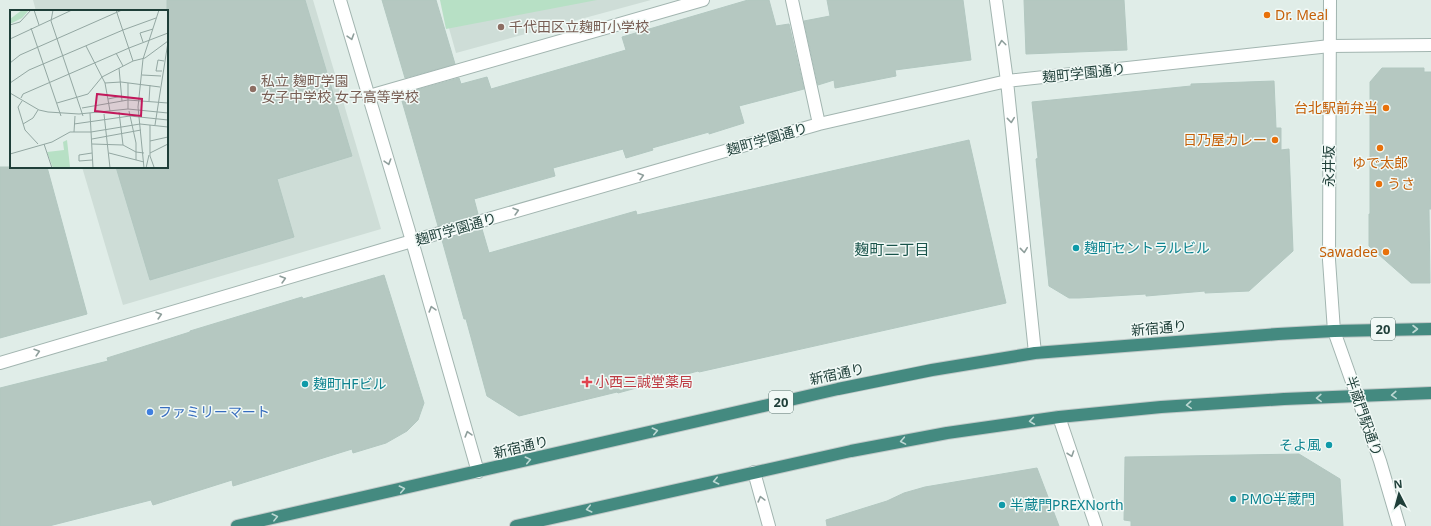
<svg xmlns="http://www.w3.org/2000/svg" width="1431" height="526" viewBox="0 0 1431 526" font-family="'Noto Sans','Noto Sans JP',sans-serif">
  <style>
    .built { fill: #ceddd7 }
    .green { fill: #b7e0c5 }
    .building { fill: #b5c8c1; stroke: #b2c7c0 }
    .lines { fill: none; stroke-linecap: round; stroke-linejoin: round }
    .minor-casing { stroke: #a2b5b0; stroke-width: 14 }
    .tertiary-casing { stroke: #a2b5b0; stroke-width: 14 }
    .trunk-casing { stroke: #c0c9c8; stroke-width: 14 }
    .minor { stroke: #fff; stroke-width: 12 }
    .tertiary { stroke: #fff; stroke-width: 12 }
    .trunk { stroke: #448a80; stroke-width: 12 }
    .oneway { stroke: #8f9f9c }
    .oneway2 { stroke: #bdd8d3 }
    .food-dot { fill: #e8710a; stroke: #f1f9f6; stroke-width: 1.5 }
    .education-dot { fill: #8d6e63; stroke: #f1f9f6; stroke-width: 1.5 }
    .culture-dot { fill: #0f9aa8; stroke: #f1f9f6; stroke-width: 1.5 }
    .health-dot { fill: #e0444e; stroke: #f1f9f6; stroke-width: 1.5 }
    .shop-dot { fill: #3f7fe0; stroke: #f1f9f6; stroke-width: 1.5 }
    .labels { text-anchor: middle; stroke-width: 3; stroke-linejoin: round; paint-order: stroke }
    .shield { fill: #f1f9f6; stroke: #5e7772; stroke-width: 1 }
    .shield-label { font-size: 13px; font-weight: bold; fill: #1f3f39 }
    .food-label { font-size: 14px; fill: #c56008; stroke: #f1f9f6; text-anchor: end }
    .education-label { font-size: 14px; fill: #785e54; stroke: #f1f9f6; text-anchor: start }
    .street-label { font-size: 14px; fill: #1f3f39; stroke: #f1f9f6 }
    .culture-label { font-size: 14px; fill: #0d838f; stroke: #f1f9f6; text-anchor: start }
    .health-label { font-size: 14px; fill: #be3a42; stroke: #f1f9f6; text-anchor: start }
    .shop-label { font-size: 14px; fill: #366cbe; stroke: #f1f9f6; text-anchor: start }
    .neighbourhood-label { font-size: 15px; fill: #19534a; stroke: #f1f9f6 }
    .inset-road { fill: none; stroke: #93a7a2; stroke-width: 1 }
    .view { fill: #c2185b; fill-opacity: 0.15; stroke: #c2185b; stroke-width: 2 }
    .inset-edge { fill: none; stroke: #1f3f39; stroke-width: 2 }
  </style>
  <rect width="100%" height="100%" fill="#e0ede8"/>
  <!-- built -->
  <path class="built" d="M33,0H313L381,229L123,305L82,167H167V11H36Z
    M441,0H651L456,53Z"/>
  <!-- green -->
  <path class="green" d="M440,0H597L446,29Z"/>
  <!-- building -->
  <path class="building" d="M167,0H305L352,156L277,179L294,237L150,280L116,167H167Z
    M382,0H436L455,64L405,78Z
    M748,0H769L776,26L789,24L804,89L739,106L744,123L709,134V132L652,148L653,150L626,158L623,149L553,168L555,176L474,199L478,214L438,226L402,101L411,98L409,92L459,78L461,84L487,77L491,89L626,50L622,37Z
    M827,0H963L971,60L895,70L896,76L835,88L834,80L818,85L804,21L830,16Z
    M1024,0H1124L1127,50L1026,54Z
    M1382,68H1424V72H1431V209H1429L1430,283H1411L1369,246V214H1370V82Z
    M1274,81L1276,128H1281V150L1289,149L1293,251L1249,291L1205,293V291L1146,296V294L1079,298H1069L1049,286L1036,159L1038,158L1032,102L1191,86V84Z
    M969,140L1006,303L699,372L698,371L618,393L617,392L519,416L487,396L466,319H464L442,240L482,229L489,253L636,211L637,215Z
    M0,167H47L87,314L0,338Z
    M384,275L424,403L418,420L407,431L386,443L353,453L352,449L233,486L232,480L153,505L151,500L49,526H0V388L108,361L107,358L190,332V331L302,297L303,299Z
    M1299,454L1340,479L1343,526H1131V521L1124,520L1125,457Z
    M1037,468L1059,526H827L826,520L887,501L904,493L925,487Z"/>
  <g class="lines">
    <defs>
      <path id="minor" d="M340,0L412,241L478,472
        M792,0L819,124
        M996,0L1007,81L1035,353
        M369,96L703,0
        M0,363L412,241L819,124L1007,81L1330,46L1431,45
        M1059,417L1096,526
        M754,472L769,526"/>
      <path id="tertiary" d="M1330,0L1329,260L1334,331L1380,461L1399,526"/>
      <path id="trunk" d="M237,526L838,389L932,370L1035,353L1278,334L1334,331L1431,329
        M516,526L851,451L947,433L1059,417L1161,407L1284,399L1431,393"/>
    </defs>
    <!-- minor casing -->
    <use href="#minor" class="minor-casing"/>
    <!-- tertiary casing -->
    <use href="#tertiary" class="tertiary-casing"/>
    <!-- trunk casing -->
    <use href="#trunk" class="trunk-casing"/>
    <!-- minor -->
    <use href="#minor" class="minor"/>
    <!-- tertiary -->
    <use href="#tertiary" class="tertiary"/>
    <!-- trunk -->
    <use href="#trunk" class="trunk"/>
  </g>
  <!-- one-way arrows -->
  <defs><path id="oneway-chevron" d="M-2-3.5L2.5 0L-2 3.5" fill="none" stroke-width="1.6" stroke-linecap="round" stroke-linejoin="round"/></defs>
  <g class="oneway">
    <use href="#oneway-chevron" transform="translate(351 37) rotate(73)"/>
    <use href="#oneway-chevron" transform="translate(1002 43) rotate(-97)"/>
    <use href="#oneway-chevron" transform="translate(1011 120) rotate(84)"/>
    <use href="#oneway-chevron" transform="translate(388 162) rotate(73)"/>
    <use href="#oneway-chevron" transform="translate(641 176) rotate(-16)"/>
    <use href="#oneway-chevron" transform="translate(516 211) rotate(-16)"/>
    <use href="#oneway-chevron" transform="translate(1024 250) rotate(84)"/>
    <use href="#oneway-chevron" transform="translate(283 279) rotate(-16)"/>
    <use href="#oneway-chevron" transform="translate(432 309) rotate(-106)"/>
    <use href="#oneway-chevron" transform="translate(159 315) rotate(-17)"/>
    <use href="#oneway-chevron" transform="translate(37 352) rotate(-17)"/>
    <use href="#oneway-chevron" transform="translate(468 434) rotate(-106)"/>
    <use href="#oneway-chevron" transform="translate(1071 454) rotate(71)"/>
    <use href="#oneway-chevron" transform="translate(761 499) rotate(-105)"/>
  </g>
  <g class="oneway2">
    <use href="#oneway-chevron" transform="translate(1415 329)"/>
    <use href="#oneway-chevron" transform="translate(1394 395) rotate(177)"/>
    <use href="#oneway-chevron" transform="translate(1319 398) rotate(178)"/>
    <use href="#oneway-chevron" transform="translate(1189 405) rotate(176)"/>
    <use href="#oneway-chevron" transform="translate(1032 421) rotate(172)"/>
    <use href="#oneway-chevron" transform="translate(655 431) rotate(-13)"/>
    <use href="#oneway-chevron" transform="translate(903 441) rotate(170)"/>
    <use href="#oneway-chevron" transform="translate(528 460) rotate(-13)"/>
    <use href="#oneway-chevron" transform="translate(716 481) rotate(167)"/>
    <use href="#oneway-chevron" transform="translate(402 489) rotate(-12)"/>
    <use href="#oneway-chevron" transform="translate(589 509) rotate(167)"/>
    <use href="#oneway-chevron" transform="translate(275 517) rotate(-14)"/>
  </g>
  <!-- markers -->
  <g class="food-dot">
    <circle cx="1267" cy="15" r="4"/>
    <circle cx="1386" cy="108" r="4"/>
    <circle cx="1275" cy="140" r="4"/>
    <circle cx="1380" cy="148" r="4"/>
    <circle cx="1379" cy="184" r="4"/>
    <circle cx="1386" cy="252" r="4"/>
  </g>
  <g class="education-dot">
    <circle cx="501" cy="27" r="4"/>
    <circle cx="253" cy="89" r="4"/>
  </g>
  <g class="culture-dot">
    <circle cx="1076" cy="248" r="4"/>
    <circle cx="305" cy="384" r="4"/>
    <circle cx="1329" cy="445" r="4"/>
    <circle cx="1233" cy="499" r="4"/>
    <circle cx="1002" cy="505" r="4"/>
  </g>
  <path class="health-dot" d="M585 376h4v4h4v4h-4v4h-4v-4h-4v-4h4z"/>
  <circle class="shop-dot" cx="150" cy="412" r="4"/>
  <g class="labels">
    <!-- shield labels -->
    <g class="shield">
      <rect x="1371" y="318" width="24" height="22" rx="3"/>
      <rect x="769" y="391" width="24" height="22" rx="3"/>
    </g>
    <g class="shield-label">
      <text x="1383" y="334">20</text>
      <text x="781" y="407">20</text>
    </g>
    <!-- food labels -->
    <g class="food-label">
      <text x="1275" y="20" text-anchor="start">Dr. Meal</text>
      <text x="1378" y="113">台北駅前弁当</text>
      <text x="1267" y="145">日乃屋カレー</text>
      <text x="1380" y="168" text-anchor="middle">ゆで太郎</text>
      <text x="1387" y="189" text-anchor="start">うさ</text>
      <text x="1378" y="257">Sawadee</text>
    </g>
    <!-- education labels -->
    <g class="education-label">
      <text x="509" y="32">千代田区立麹町小学校</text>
      <text x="261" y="86">私立 麹町学園<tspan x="261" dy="16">女子中学校 女子高等学校</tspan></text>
    </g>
    <!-- street labels -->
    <g class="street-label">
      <text transform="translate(1084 73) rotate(-6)" y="5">麹町学園通り</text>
      <text transform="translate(767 139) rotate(-16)" y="5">麹町学園通り</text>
      <text transform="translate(1329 166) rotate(-90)" y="5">永井坂</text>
      <text transform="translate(456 229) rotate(-16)" y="5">麹町学園通り</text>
      <text transform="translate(1159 328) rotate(-5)" y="5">新宿通り</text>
      <text transform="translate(837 374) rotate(-12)" y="5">新宿通り</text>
      <text transform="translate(1364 416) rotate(71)" y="5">半蔵門駅通り</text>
      <text transform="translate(521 447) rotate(-13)" y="5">新宿通り</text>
    </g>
    <!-- culture labels -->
    <g class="culture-label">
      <text x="1084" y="253">麹町セントラルビル</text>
      <text x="313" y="389">麹町HFビル</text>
      <text x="1321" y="450" text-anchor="end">そよ風</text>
      <text x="1241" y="504">PMO半蔵門</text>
      <text x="1010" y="510">半蔵門PREXNorth</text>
    </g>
    <!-- health labels -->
    <g class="health-label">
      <text x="595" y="387">小西三誠堂薬局</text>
    </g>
    <!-- shop labels -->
    <g class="shop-label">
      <text x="158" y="417">ファミリーマート</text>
    </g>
    <!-- neighbourhood labels -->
    <g class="neighbourhood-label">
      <text x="892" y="255">麹町二丁目</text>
    </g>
  </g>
  <!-- overview -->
  <g transform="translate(10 10)">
    <rect width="158" height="158" fill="#e0ede8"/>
    <path d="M12,0H19L12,8L0,14V9ZM57,130L60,157L43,158L37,142L54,140L53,132Z" fill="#b7e0c5"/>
    <path class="inset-road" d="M24,0L29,15M43,0L41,11L73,106M106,0L123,51M0,15L10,12L21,0M21,18L51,106M0,29L62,0M133,32L130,23L143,19M76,36L95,73L100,101M106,43L113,56M0,53L10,45L112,0M109,58L112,91M152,61H146L148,50L154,51M132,65L151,66M0,73L19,60L113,20L146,8M95,73L111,72L150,77M118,73V99M0,83L29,100L38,102L69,104L118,99L158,103M11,88L13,84L119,38L158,23M98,89L112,86M12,91L8,97L15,120L28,134M139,91L140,75M47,93L78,84L92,67L123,51L135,48L158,31M72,98L118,90L158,93M119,101L126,133V150M109,102L113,135M80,103L83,158M94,104L100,158M13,114L23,108L28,100M64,114L120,106L158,110M140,115V146L144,157L142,158M145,115L158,32M64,122L65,106M82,129L131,120M140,131L158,127M34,134L42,158M82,134L113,135L126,142L134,143M82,143L69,145V151L82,150M99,143L134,152M140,143L158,134M0,144L42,132L60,122H81L130,114L158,117M134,158L128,97L133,49L149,0M136,158L139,145"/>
    <path class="view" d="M87,84L132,89L131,106L85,101Z"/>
    <rect width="158" height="158" class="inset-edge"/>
  </g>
  <!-- north arrow -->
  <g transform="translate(1399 494) rotate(354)" stroke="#f1f9f6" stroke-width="3" paint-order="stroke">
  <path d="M0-3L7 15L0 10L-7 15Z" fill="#1f3f39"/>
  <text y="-6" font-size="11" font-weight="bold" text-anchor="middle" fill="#1f3f39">N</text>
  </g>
</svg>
